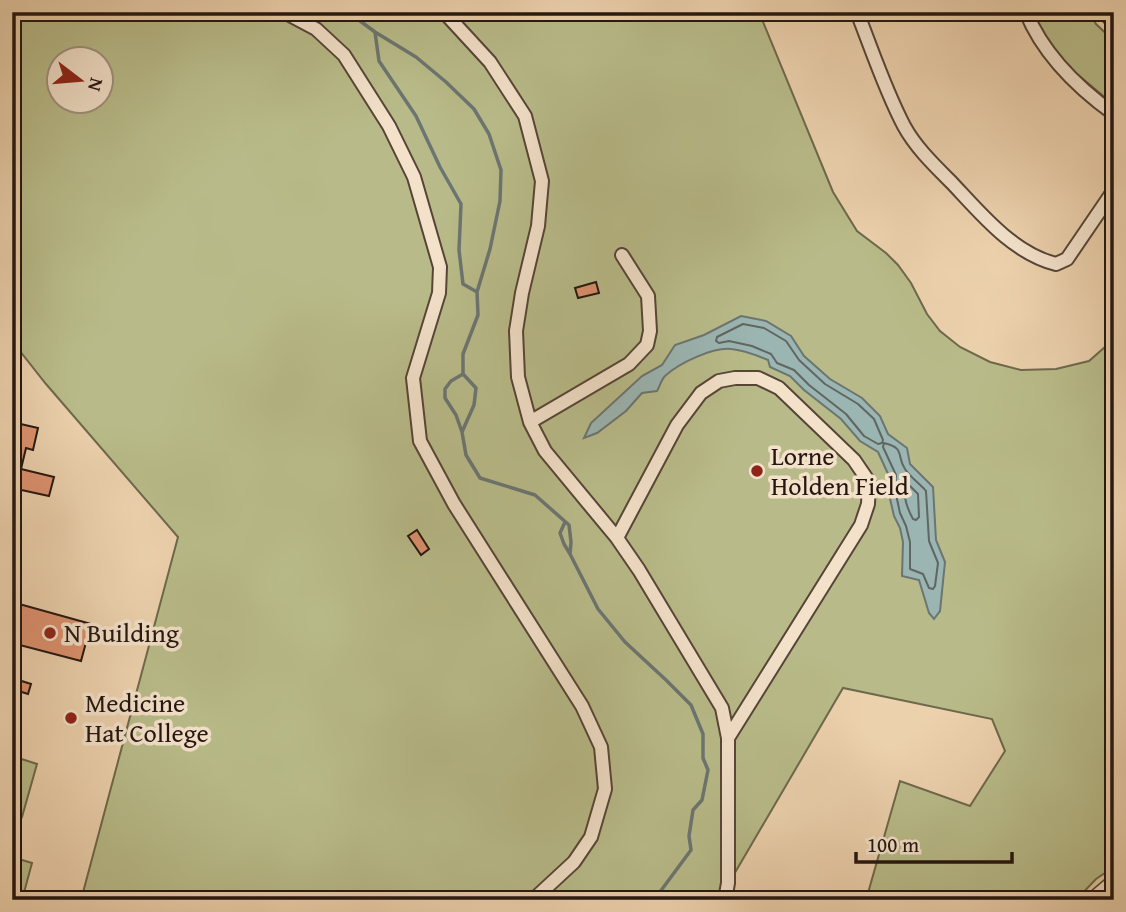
<svg xmlns="http://www.w3.org/2000/svg" width="1126" height="912" viewBox="0 0 1126 912" font-family="'Gentium Book Plus',serif">
  <style>
    .green { fill: #b8bb89; stroke: #6e684c; stroke-width: 2; fill-rule: evenodd }
    .water { fill: #9bb5b2; stroke: #6b7571; stroke-width: 2 }
    .lines { fill: none; stroke-linecap: round; stroke-linejoin: round }
    .shore { stroke: #606661; stroke-width: 2 }
    .stream { stroke: #6b7571; stroke-width: 3.5 }
    .building { fill: #dd926f; stroke: #241610; stroke-width: 2 }
    .minor-casing { stroke: #564537; stroke-width: 16 }
    .tertiary-casing { stroke: #564537; stroke-width: 19 }
    .minor { stroke: #f3e1ca; stroke-width: 12 }
    .tertiary { stroke: #f3e1ca; stroke-width: 16 }
    .poi-dot { fill: #8f2418; stroke: #f3e1ca; stroke-width: 2.5 }
    .labels { text-anchor: middle; stroke-width: 7; stroke-linejoin: round; paint-order: stroke }
    .poi-label { font-size: 26px; fill: #241610; stroke: #f3e1ca; text-anchor: start }
  </style>
  <rect width="100%" height="100%" fill="#ecd1ad"/>
  <filter id="stains"><feTurbulence type="fractalNoise" baseFrequency=".00286" numOctaves="4"/><feColorMatrix values="0 0 0 0 .2 0 0 0 0 .09 0 0 0 0 .02 0 0 0 .5 -.17"/></filter>
  <radialGradient id="worn" r=".72"><stop offset=".6" stop-color="#630" stop-opacity="0"/><stop offset="1" stop-color="#630" stop-opacity=".3"/></radialGradient>
  <!-- green -->
  <path class="green" d="M12,12H759L833,192L857,231L886,253L898,265L911,283L927,314L940,331L960,347L990,362L1021,370L1056,369L1089,361L1114,339V867L1096,879L1076,900H866L900,781L970,806L1005,751L992,719L843,688L719,900H81L178,537L46,384L12,341ZM60,60H102V102H60Z
    M1031,12H1089L1096,24L1114,41V105L1065,64L1033,19Z
    M12,756L37,764L22,817L12,814Z
    M12,857L32,863L22,900H12Z"/>
  <!-- water -->
  <path class="water" d="M741,316L766,321L791,336L804,356L830,379L862,398L880,416L888,434L907,448L910,464L933,487L936,540L945,562L940,611L934,619L929,613L919,580L902,576L903,542L900,528L894,516L888,490L889,476L878,452L860,441L841,419L804,390L790,376L770,367L768,360C756,355 744,350 731,349C713,347 679,363 665,376C661,380 660,386 657,391L642,393L626,411L597,433L584,438L591,423L642,376L662,365L675,345L704,335Z"/>
  <g class="lines">
    <!-- shore -->
    <path class="shore" d="M743,324L764,328L786,341L799,360L825,384L858,404L874,419L883,440L882,443L878,444L864,436L846,414L809,385L794,370L777,363L771,354L752,346L729,341L719,343L716,341L717,337Z
      M884,443C906,448 896,456 905,469C910,477 920,484 926,491L929,541L938,563L935,586L933,589L929,588L923,574L910,569V542L906,526L900,513L895,490L896,475L883,447Z
      M906,486H910L918,494L919,517L916,520L913,519C908,510 902,495 906,486Z"/>
    <!-- stream -->
    <path class="stream" d="M348,12L375,32L416,57L446,82L474,109L489,134L501,170L500,201L490,249L477,292L478,315L463,354V374L476,388L474,405L462,432L466,455L480,478L535,495L569,525L571,542L570,554L598,609L625,642L666,680L691,705L703,734V758L708,770L702,800L693,810L689,836L691,850L654,900
      M375,32L379,61L416,116L440,167L461,204L459,250L463,284L477,292
      M462,432L456,415L445,398V389L451,381L463,374
      M565,522L560,533L564,544L570,554"/>
  </g>
  <!-- building -->
  <path class="building" d="M596,282L599,293L578,298L575,288Z
    M12,422L38,428L33,450L26,448L21,469L54,477L49,496L12,488Z
    M417,530L429,549L421,555L408,536Z
    M12,602L91,624L81,661L12,643Z
    M12,678L31,684L28,694L12,689Z"/>
  <g class="lines">
    <defs>
      <path id="minor" d="M284,12L316,29L344,55L389,126L414,177L440,267L439,293L413,378L420,441L454,504L582,706L601,747L605,789L591,837L574,862L533,900
        M444,12L490,62L525,116L542,181L538,226L522,293L516,331L518,377L530,422L545,451L617,538L639,570L722,708L728,738V883L725,900
        M857,12C872,50 885,90 904,126C916,148 935,166 952,183C982,215 1013,253 1056,264L1067,259L1114,190
        M1026,12C1043,54 1078,88 1114,114
        M1104,12L1114,23
        M530,422L629,364L647,345L650,331L648,296L622,255
        M617,538L677,425L701,393L719,381L735,378H758L779,388L854,460L869,482L868,504L861,525L728,738"/>
      <path id="tertiary" d="M1094,900L1114,883"/>
    </defs>
    <!-- minor casing -->
    <use href="#minor" class="minor-casing"/>
    <!-- tertiary casing -->
    <use href="#tertiary" class="tertiary-casing"/>
    <!-- minor -->
    <use href="#minor" class="minor"/>
    <!-- tertiary -->
    <use href="#tertiary" class="tertiary"/>
  </g>
  <!-- markers -->
  <g class="poi-dot">
    <circle cx="757" cy="471" r="7"/>
    <circle cx="50" cy="633" r="7"/>
    <circle cx="71" cy="718" r="7"/>
  </g>
  <g class="labels">
    <!-- poi labels -->
    <g class="poi-label">
      <text x="771" y="465">Lorne<tspan x="771" dy="30">Holden Field</tspan></text>
      <text x="64" y="642">N Building</text>
      <text x="85" y="712">Medicine<tspan x="85" dy="30">Hat College</tspan></text>
    </g>
  </g>
  <!-- margin -->
  <rect width="1126" height="912" fill="none" stroke="#ecd1ad" stroke-width="42"/>
  <rect x="14" y="14" width="1098" height="884" fill="none" stroke="#241610" stroke-width="3.5"/>
  <rect x="21" y="21" width="1084" height="870" fill="none" stroke="#241610" stroke-width="2"/>
  <!-- north arrow -->
  <g transform="translate(80 80) rotate(106)"><circle r="33" fill="#f3e1ca" stroke="#a09080" stroke-width="2"/>
  <path d="M0-5L12 26L0 18L-12 26Z" fill="#8f2418"/>
  <text y="-10" font-size="19" font-weight="bold" text-anchor="middle" fill="#241610">N</text>
  </g>
  <!-- scale -->
  <path d="M856 852v10h156v-10" fill="none" stroke="#241610" stroke-width="3.5"/>
  <text x="867" y="852" font-size="21" fill="#241610" stroke="#f3e1ca" stroke-width="5" paint-order="stroke">100 m</text>
  <rect width="100%" height="100%" filter="url(#stains)"/>
  <rect width="100%" height="100%" fill="url(#worn)"/>
</svg>
